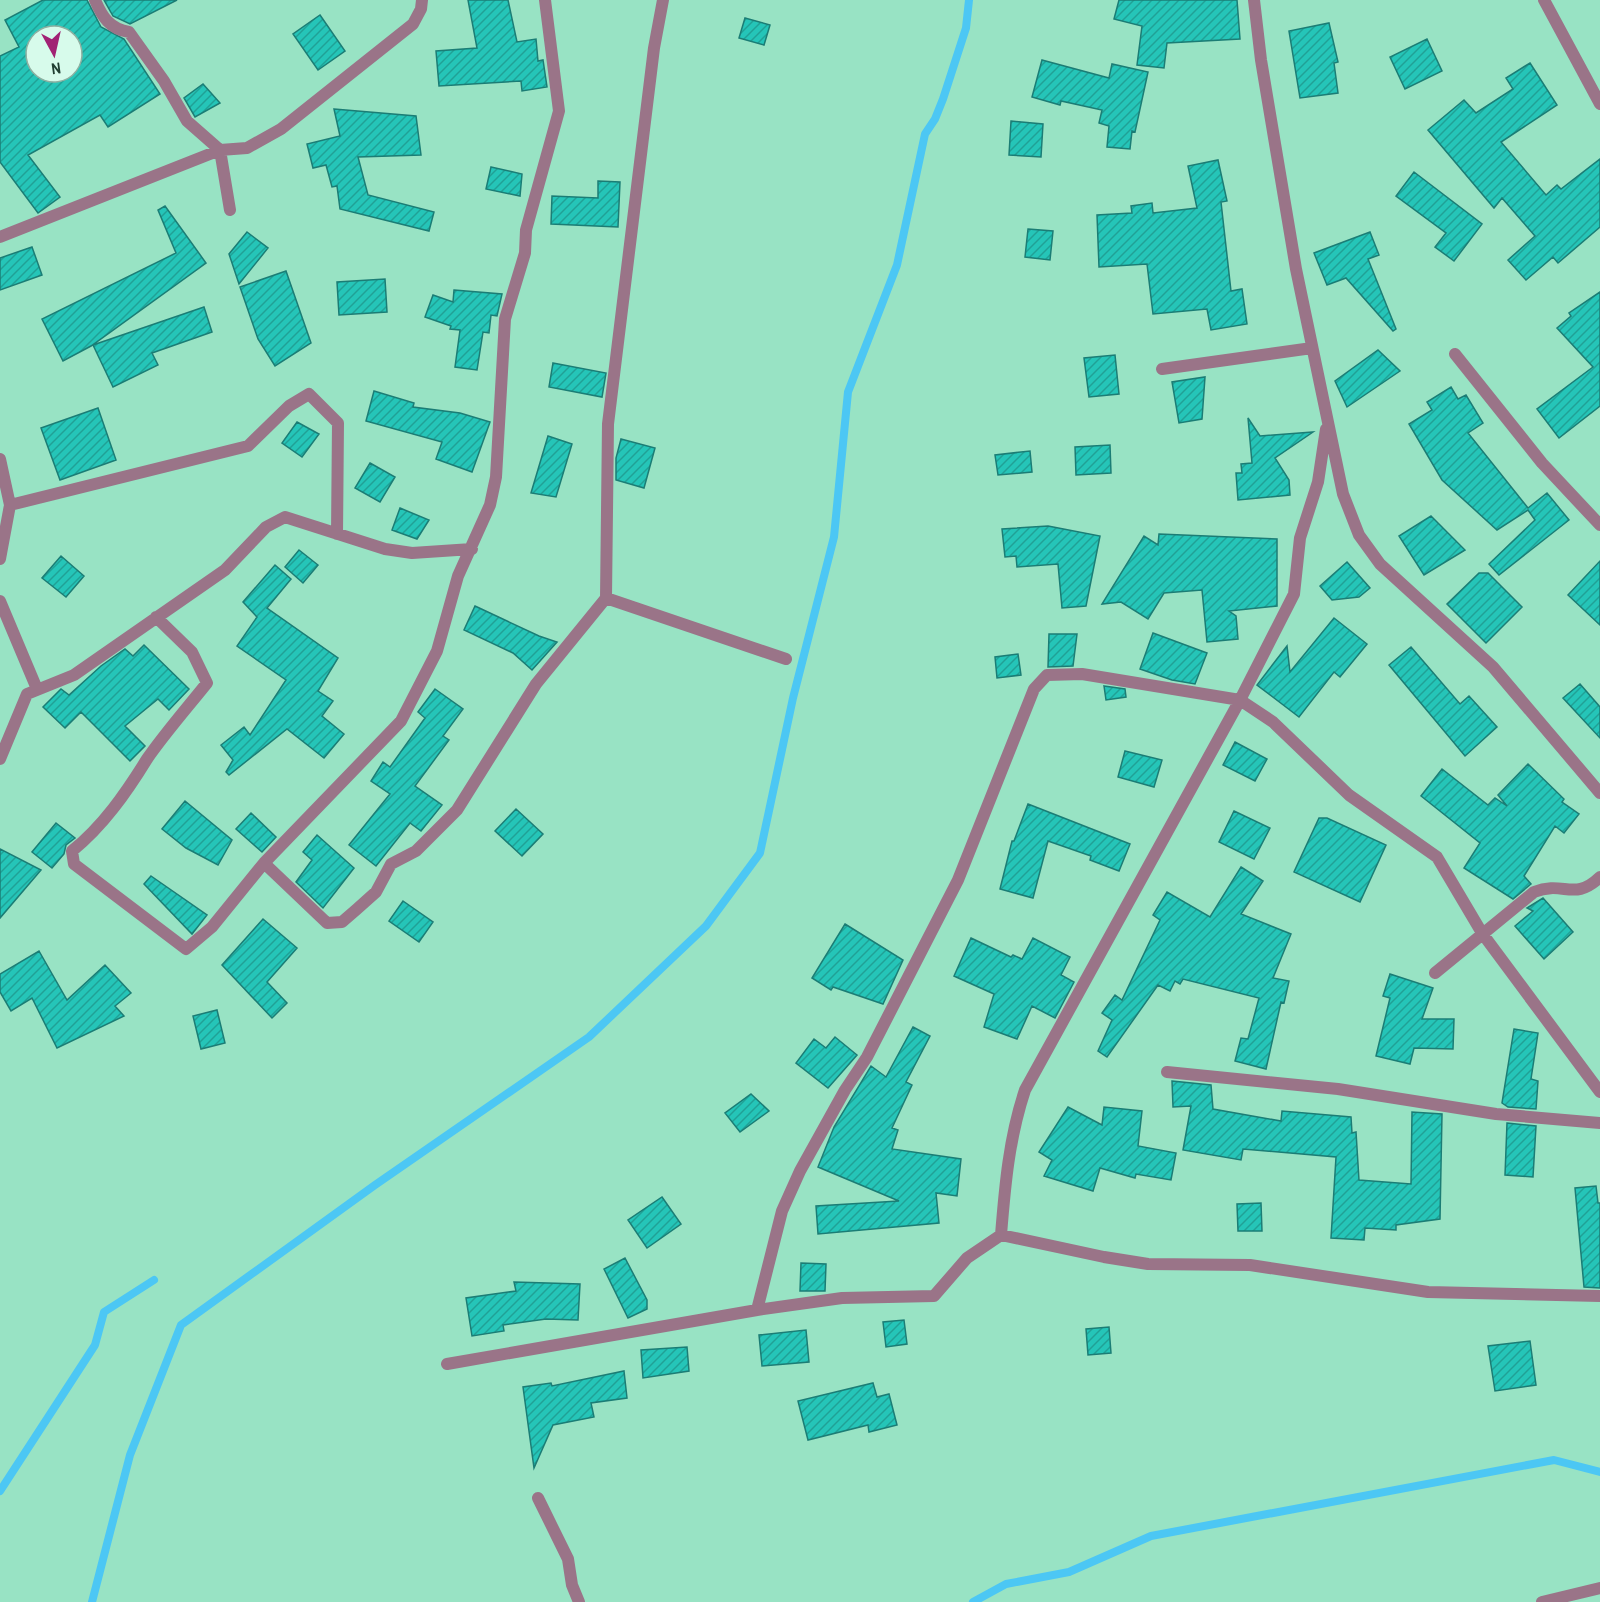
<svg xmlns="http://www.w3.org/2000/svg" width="1600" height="1602" viewBox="0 0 1600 1602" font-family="'Archivo Narrow',sans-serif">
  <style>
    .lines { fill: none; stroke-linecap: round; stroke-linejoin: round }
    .stream { stroke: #4cc7f4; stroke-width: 8 }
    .building { fill: url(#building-hatch); stroke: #1b7d75; stroke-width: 1.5; fill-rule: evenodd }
    .street { stroke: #9a7488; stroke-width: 12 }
  </style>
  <defs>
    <pattern id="building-hatch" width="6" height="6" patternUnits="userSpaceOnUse" patternTransform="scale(1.5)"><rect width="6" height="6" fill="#25c5b8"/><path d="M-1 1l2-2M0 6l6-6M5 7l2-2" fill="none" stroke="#20a196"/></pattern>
  </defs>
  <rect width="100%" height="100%" fill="#98e3c4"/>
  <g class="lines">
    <!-- stream -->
    <path class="stream" d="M0,1491L95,1345L104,1312L154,1280
      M92,1602L130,1455L181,1325L375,1185L589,1037L706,926L760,853L793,698L834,537L848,392L897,265L925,134L935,119L943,99L966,28L969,0
      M973,1602L1006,1584L1069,1572L1151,1536L1554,1460L1600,1472"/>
  </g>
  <!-- building -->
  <path class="building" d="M43,0H87L101,27L124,39L160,94L108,127L100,115L28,155L60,197L38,213L0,162V56L19,47L5,20ZM36,36H72V72H36Z
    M104,0H177L130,24L113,16Z
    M468,0H508L517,42L536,39L538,61L543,60L547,87L522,91L521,81L439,86L436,51L477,48Z
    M1119,0H1237L1240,39L1167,43L1164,68L1137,65L1142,26L1114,19Z
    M320,15L345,51L318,70L293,34Z
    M745,18L770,25L764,45L739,38Z
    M1329,23L1338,62L1334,63L1338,93L1300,98L1289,31Z
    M1427,39L1442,71L1405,89L1390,57Z
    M1042,60L1109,78L1112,64L1148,72L1135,132L1132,131L1130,149L1107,147L1109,126L1099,123L1102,110L1061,101L1060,105L1032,97Z
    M1530,63L1557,105L1501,142L1546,195L1557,185L1561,189L1600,159V227L1558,263L1553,257L1526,280L1508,260L1535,236L1502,198L1494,208L1428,130L1464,100L1476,113L1513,89L1506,78Z
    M203,84L220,103L195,117L184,98Z
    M334,109L416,116L421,155L358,157L368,195L434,212L429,231L340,209L337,186L332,187L326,165L313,168L307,144L340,136Z
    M1011,121L1043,124L1041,157L1009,155Z
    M1218,160L1227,201L1221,202L1231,291L1242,289L1247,324L1211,330L1207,309L1153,314L1147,264L1099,267L1097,215L1132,213L1131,206L1152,203L1153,213L1197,208L1188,166Z
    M491,167L522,174L520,196L486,189Z
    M1414,172L1482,224L1454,261L1435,247L1446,233L1396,196Z
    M598,181L620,182L618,227L551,224L552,196L598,198Z
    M165,206L206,263L91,346L63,361L42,319L176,253L158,210Z
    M1028,229L1053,231L1050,260L1025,257Z
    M247,232L268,248L239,284L229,254Z
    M1370,232L1379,255L1368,259L1396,329L1393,331L1346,278L1327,285L1314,253Z
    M32,247L42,275L0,290V258Z
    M286,271L311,343L275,366L258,339L240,287Z
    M385,279L387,312L339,315L337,282Z
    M454,290L502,294L497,316L491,315L489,333L483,332L477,370L455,367L460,330L450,329L451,326L425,317L433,295L453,302Z
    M1600,292V406L1559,438L1537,409L1593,367L1557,328L1571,316L1569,313Z
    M204,307L212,332L152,353L158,365L113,387L93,345Z
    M1378,350L1400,371L1347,407L1335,381Z
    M1115,355L1119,394L1089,397L1084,358Z
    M553,363L606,373L602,397L549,387Z
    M1205,377L1202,419L1179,423L1172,382Z
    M1451,387L1458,399L1466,395L1483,423L1468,433L1528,508L1547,493L1569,520L1499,575L1489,564L1535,520L1528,510L1497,530L1442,480L1409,424L1432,410L1427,402Z
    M374,391L414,403L413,407L460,413L490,422L472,472L436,459L442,442L366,421Z
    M98,408L116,460L60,480L41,428Z
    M1248,418L1260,436L1313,432L1275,458L1289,480L1290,495L1238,500L1236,473H1242L1241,464L1252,463Z
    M297,422L319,434L302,457L282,443Z
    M548,436L572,444L556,497L531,493Z
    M621,439L655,448L644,488L616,480V458Z
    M1110,445L1111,473L1076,475L1075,447Z
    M1030,451L1032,472L998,475L995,455Z
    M370,463L395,477L380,502L355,488Z
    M400,508L429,520L417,539L392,530Z
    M1431,516L1465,550L1424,575L1399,536Z
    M1048,526L1100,536L1086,606L1062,608L1058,564L1017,567L1016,556L1005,557L1002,529Z
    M1159,534L1277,539V606L1229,611L1236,616L1238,639L1207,642L1202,590L1164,593L1148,619L1121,602L1102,604L1144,536L1158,545Z
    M299,550L318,565L303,583L285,567Z
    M61,556L84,576L66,597L42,578Z
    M1600,561V625L1568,595Z
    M1347,562L1370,588L1359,597L1332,600L1320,586Z
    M275,565L291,579L267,608L338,658L318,691L333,701L322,716L344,734L324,758L287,729L229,775L226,772L233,760L221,745L244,727L250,735L286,680L237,646L257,617L243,602Z
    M1479,573H1488L1522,607L1486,643L1447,604Z
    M475,606L539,636L557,642L532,670L513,653L464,630Z
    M1334,618L1367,644L1340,677L1334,672L1299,717L1257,685L1287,646L1290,672Z
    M1153,633L1207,653L1195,684L1172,680L1140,669Z
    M1049,634H1077L1073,666L1048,667Z
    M144,645L189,689L169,710L158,699L125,726L145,746L130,761L81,712L65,728L43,707L61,689L69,695L101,666L125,649L133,656Z
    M1411,647L1460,704L1469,696L1497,727L1465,756L1389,665Z
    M1018,654L1021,675L997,678L995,657Z
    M1580,684L1600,707V738L1563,698Z
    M1104,686L1125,689L1126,697L1106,700Z
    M435,689L463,709L443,736L449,740L415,786L442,805L421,831L410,823L376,866L349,845L390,794L371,781L383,762L390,767L425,718L418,712Z
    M1235,742L1267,759L1255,781L1223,765Z
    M1125,751L1162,760L1154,787L1118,777Z
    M1528,764L1564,799L1562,802L1579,814L1564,833L1555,826L1524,876L1531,884L1513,899L1464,868L1480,843L1421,796L1442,769L1488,805L1495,798L1507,806L1498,795Z
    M185,801L232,840L218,865L186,848L162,829Z
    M1028,804L1130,844L1119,871L1090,860L1091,856L1048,841L1033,898L1000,889L1012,841H1014Z
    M516,809L543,834L522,856L495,831Z
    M1234,811L1270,828L1254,859L1219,842Z
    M251,813L276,837L262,852L236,829Z
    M1319,818H1327L1386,845L1360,902L1294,872Z
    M56,823L75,838L66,845L64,854L52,868L32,852Z
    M317,835L354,868L323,908L296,882L312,860L303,852Z
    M0,849L41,870L0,918Z
    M1241,867L1263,881L1241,914L1291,934L1273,978L1289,981L1284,1003L1281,1002L1266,1069L1235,1061L1241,1038L1248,1039L1259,998L1183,979L1180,984L1175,981L1170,991L1158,985L1107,1057L1098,1051L1112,1020L1102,1013L1115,995L1122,1000L1160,920L1153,915L1167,892L1210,917Z
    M151,876L207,915L192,934L144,884Z
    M1543,898L1573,932L1544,959L1515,926L1533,911L1527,908Z
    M403,901L433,922L419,942L389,921Z
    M263,919L297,948L267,982L287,1003L272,1018L222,965Z
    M845,924L903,960L883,1004L833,987L831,990L812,978Z
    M971,938L1011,957L1013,955L1022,959L1033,938L1070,957L1061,975L1074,982L1055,1018L1032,1006L1017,1039L984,1027L994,994L954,976Z
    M39,951L67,1000L105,965L131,993L115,1006L124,1016L57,1048L32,998L11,1011L0,992V974Z
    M1390,974L1433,988L1422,1019H1454L1453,1049L1414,1048L1410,1064L1376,1056L1390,998L1383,996Z
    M217,1010L225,1043L201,1049L193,1016Z
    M913,1027L930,1036L906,1082L912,1085L892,1128L898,1130L892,1149L961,1159L957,1196L936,1193L939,1223L818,1234L816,1206L899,1201L818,1167L834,1127L871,1066L886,1077Z
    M1514,1029L1538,1033L1531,1079L1538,1081L1536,1109L1508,1107L1502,1103Z
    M835,1037L857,1055L828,1088L796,1063L814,1039L826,1048Z
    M1172,1081L1211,1085L1213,1109L1281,1121L1282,1111L1351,1117L1352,1133L1356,1132L1359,1180L1411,1184L1412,1112L1442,1114L1440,1219L1396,1225V1230L1365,1228L1364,1240L1331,1238L1336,1157L1243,1149L1241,1160L1183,1150L1191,1106L1173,1107Z
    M751,1094L769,1111L740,1132L725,1113Z
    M1068,1107L1102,1125L1104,1107L1142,1111L1138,1146L1176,1153L1171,1180L1136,1174L1135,1178L1100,1168L1093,1191L1044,1176L1052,1160L1039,1152Z
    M1507,1123L1536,1126L1533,1177L1505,1175Z
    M1596,1186L1598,1203H1600V1288L1584,1287L1575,1188Z
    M662,1197L681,1224L647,1248L628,1220Z
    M1261,1203L1262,1231H1238L1237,1204Z
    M625,1258L647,1300V1309L628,1318L604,1269Z
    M801,1263L826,1264L825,1291H800Z
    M514,1282L580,1284L578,1320L546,1319L503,1325L504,1331L472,1336L466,1298L516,1291Z
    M904,1320L907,1344L886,1347L883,1322Z
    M1109,1327L1111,1353L1088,1355L1086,1329Z
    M806,1330L809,1362L762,1366L759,1335Z
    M1530,1341L1536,1385L1495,1391L1488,1346Z
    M687,1347L689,1371L643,1378L641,1350Z
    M624,1371L627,1398L591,1403L594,1417L553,1425L534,1468L523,1387L551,1383L552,1386Z
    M873,1383L877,1397L889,1394L897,1425L869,1432L868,1425L808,1440L798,1401Z"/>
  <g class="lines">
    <!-- street -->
    <path class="street" d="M95,0C102,17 110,29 129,32L164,81L187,121L220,150L230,210
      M1254,0L1261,60L1296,269L1343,494L1359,535L1380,564L1493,667L1600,793
      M1544,0L1600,104
      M0,237L220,150L247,148L281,129L413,24L421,9L422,0
      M1455,354L1542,463L1600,525
      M1162,369L1312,348
      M0,459L10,505L0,559
      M10,505L248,446L289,406L309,394L338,423L337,534
      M606,598L786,659
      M0,601L37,689
      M156,617L192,652L207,683C187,708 165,733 147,759C126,793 103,826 72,851L74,864L186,949L212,927L264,863L401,721L437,651L458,576L490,505L496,477L505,319L525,253L526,230L559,111L545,0
      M0,759L27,694L74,675L225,570L266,527L285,517L385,549L412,553L472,549
      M264,863L327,923L342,922L357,909L376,892L391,864L416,851L457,810L536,684L606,598L608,424L654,48L663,0
      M1435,973L1534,892C1564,880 1574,902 1600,877
      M1167,1072L1338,1089L1496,1114L1600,1123
      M1001,1235C1005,1185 1009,1138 1025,1090L1240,700L1294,594L1300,538L1318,482L1326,429
      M757,1310L782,1211L800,1171L845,1090L867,1057L958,880L1034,689L1047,675L1082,674L1240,700L1273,722L1349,795L1437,857L1482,933L1600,1092
      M447,1364L757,1310L842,1298L934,1296L967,1258L1001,1235L1104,1257L1148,1264L1250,1265L1428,1292L1600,1296
      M538,1498L568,1559L572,1585L579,1602
      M1542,1602L1600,1588"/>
  </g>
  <!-- north arrow -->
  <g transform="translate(54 54) rotate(172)"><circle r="28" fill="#d7fbeb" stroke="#8eb0a1" stroke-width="1.5"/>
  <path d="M0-4.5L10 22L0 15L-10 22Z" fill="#a12274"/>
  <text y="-9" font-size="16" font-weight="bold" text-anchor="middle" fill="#203f32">N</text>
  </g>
</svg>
